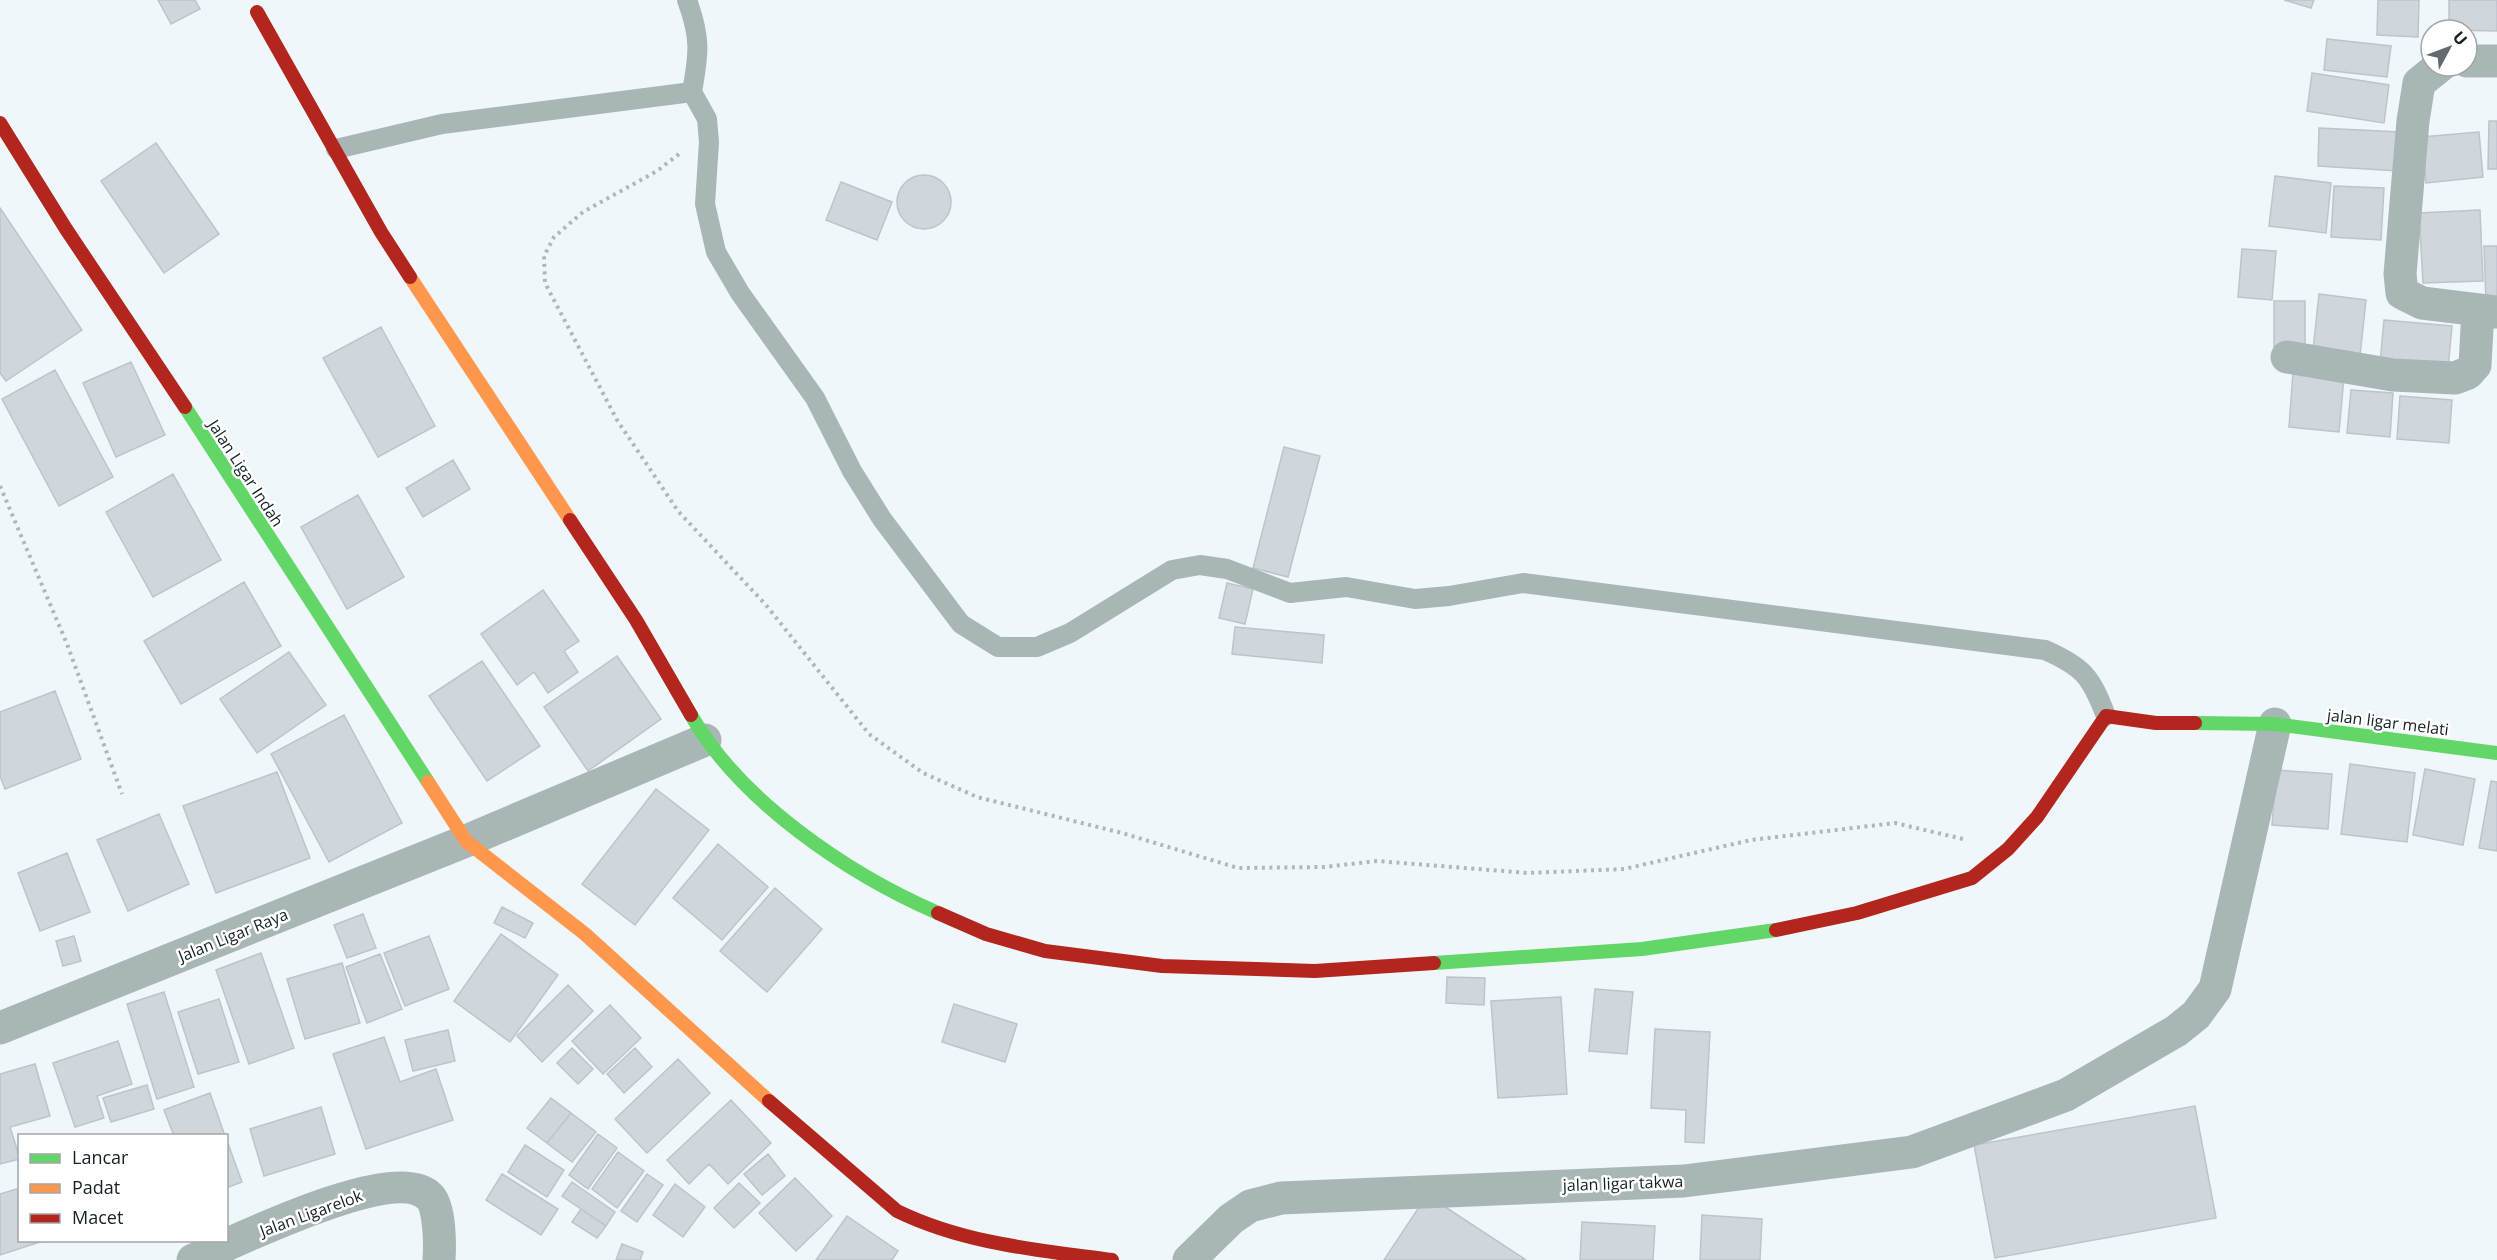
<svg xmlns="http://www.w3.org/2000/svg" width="2497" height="1260" viewBox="0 0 2497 1260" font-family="'Open Sans',sans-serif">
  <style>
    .building { fill: #d0d7dc; stroke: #bdc4ca; stroke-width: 1.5 }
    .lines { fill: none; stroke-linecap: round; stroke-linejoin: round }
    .path { stroke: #aeb7b9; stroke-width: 4; stroke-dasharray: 3 4.5; stroke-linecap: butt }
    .lane { stroke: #a9b6b6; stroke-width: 20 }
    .street { stroke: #a9b6b6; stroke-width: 33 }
    .fast { stroke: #63d668; stroke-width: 14 }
    .slow { stroke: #ff974d; stroke-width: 14 }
    .jam { stroke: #b3261e; stroke-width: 14 }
    .labels { text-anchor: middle; stroke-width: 5; stroke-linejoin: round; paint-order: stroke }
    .street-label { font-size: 16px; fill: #142026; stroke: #fff }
  </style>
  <rect width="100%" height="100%" fill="#f0f7fa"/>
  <!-- building -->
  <path class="building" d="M158,0H195L200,9L171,24Z
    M2284,0H2314L2311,8Z
    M2378,0H2419L2418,37L2377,35Z
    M2449,0H2497V31L2449,30Z
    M2327,39L2391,46L2387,77L2324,70Z
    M2312,73L2389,85L2384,123L2307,111Z
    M2489,121H2497V169H2488Z
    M2319,128L2400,132L2398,171L2318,166Z
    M2479,132L2483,177L2426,183L2421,137Z
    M156,143L219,234L164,273L101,181Z
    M897 202a27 27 0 1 1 54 0a27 27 0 1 1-54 0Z
    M2275,176L2331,183L2326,233L2269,226Z
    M841,182L892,202L877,240L826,220Z
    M2334,186L2384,188L2381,240L2331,237Z
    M0,208L82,330L6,381L0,373Z
    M2480,210L2483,281L2423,283L2419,213Z
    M2484,246H2497V302H2486Z
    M2242,249L2276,251L2272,300L2238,297Z
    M2319,294L2366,300L2360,356L2313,350Z
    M2274,301H2305V350L2274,349Z
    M2384,320L2452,326L2448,369L2380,363Z
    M381,327L435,426L378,457L323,358Z
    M131,362L165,435L116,457L83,383Z
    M55,370L113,477L59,506L2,399Z
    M2293,372L2344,377L2339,432L2289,427Z
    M2351,390L2393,393L2390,437L2347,433Z
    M2400,396L2452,400L2449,443L2397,439Z
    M1284,447L1320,456L1288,577L1253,568Z
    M453,460L470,489L423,517L406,488Z
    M173,474L221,560L153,597L106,512Z
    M358,495L404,577L347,609L301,527Z
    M244,582L281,646L181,704L144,641Z
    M1227,583L1253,589L1245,624L1219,618Z
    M543,590L579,641L564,651L578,672L548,693L534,672L517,685L481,634Z
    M1235,627L1324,635L1322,663L1232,654Z
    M289,652L326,705L257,753L220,699Z
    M617,656L661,719L588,771L544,707Z
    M482,661L540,746L487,781L429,696Z
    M55,691L81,759L5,789L0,776V712Z
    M344,715L402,823L329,862L271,754Z
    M2350,764L2415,773L2407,842L2341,834Z
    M2425,769L2475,779L2463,845L2413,835Z
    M2276,770L2332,774L2328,829L2272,825Z
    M277,772L310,858L216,893L183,806Z
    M2491,781L2497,782V851L2479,848Z
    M656,789L709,830L635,925L582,884Z
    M159,814L189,884L128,911L97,840Z
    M718,844L768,887L722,940L673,898Z
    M67,853L90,912L40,931L18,873Z
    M775,888L822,929L767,992L720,951Z
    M502,907L533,923L525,938L494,923Z
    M363,914L376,948L347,958L334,925Z
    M501,934L558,975L510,1042L454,1001Z
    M74,936L81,961L63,966L56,941Z
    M429,936L449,989L405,1006L384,953Z
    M261,953L294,1048L249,1064L216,970Z
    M380,954L402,1009L367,1023L346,967Z
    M342,963L360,1023L305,1039L287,979Z
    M1447,977L1485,978L1484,1005L1446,1003Z
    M568,985L593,1011L542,1062L517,1036Z
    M1595,989L1633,992L1627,1054L1589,1051Z
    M164,992L194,1087L157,1099L127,1004Z
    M1561,997L1567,1094L1498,1098L1491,1001Z
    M219,999L239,1062L198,1074L178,1012Z
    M954,1004L1017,1024L1005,1062L942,1042Z
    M610,1005L641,1038L603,1074L572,1041Z
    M1655,1029L1710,1032L1704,1143L1685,1142L1686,1110L1651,1108Z
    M448,1030L455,1061L413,1071L405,1040Z
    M384,1037L400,1082L436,1069L453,1120L366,1149L333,1054Z
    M118,1041L132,1084L97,1096L104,1118L75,1127L53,1063Z
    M572,1048L593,1069L578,1084L557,1063Z
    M635,1048L652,1067L624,1093L607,1074Z
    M678,1059L710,1093L647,1153L615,1119Z
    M35,1064L50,1116L10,1127L20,1159L0,1164V1074Z
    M147,1085L154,1109L111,1122L103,1098Z
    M210,1093L225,1136H174L164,1110Z
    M551,1098L571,1113L547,1143L527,1128Z
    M731,1100L771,1143L728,1184L709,1164L689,1184L667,1160Z
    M2195,1106L2216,1218L1995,1258L1974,1145Z
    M321,1107L335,1154L264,1176L250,1129Z
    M571,1113L596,1132L572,1162L547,1143Z
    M598,1134L617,1148L588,1189L569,1175Z
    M226,1138L242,1182L226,1188Z
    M525,1145L564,1170L547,1197L508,1172Z
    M618,1152L644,1171L617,1208L592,1189Z
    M768,1154L785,1176L762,1195L744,1174Z
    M502,1174L558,1209L541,1235L486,1200Z
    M647,1174L663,1185L637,1222L621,1211Z
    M795,1178L832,1216L796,1251L759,1213Z
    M572,1182L615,1212L606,1226L562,1196Z
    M739,1183L760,1203L734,1228L714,1208Z
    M675,1184L705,1207L683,1237L653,1215Z
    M20,1188V1240H46L0,1255V1194Z
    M1427,1195L1526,1260H1384Z
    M581,1209L606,1226L597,1238L572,1222Z
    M1702,1215L1762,1219L1760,1260H1700Z
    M847,1216L898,1251L892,1260H816Z
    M1582,1222L1655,1226L1653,1260H1580Z
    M622,1244L643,1252L640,1260H616Z"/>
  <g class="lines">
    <!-- path -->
    <path class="path" d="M679,154L657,171L583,212L554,237L544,256L545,283L617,420L678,511L766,605L869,734L923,773L977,797L1122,833L1238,868L1324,867L1377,861L1528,873L1624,869L1751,840L1895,823L1963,839
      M0,486L67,644L122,794"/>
    <!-- lane -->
    <path class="lane" d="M692,92L707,119L709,142L705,204L716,252L740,293L815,398L852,471L882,519L961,624L998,647H1037L1070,633L1172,570L1200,565L1227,569L1290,593L1346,587L1415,599L1449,596L1523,583L2045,650C2084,667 2091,677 2106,716
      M336,149L442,124L692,92C699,53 701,38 687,0"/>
    <!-- street -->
    <path class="street" d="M2467,61H2497
      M2440,66L2419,83L2413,121L2400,274L2402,293L2422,303L2497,312
      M2287,357L2393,375L2455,378L2468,373L2475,365L2478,310
      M0,1028L466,841L705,740
      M193,1260C234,1242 396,1161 430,1197C440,1208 440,1245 439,1260
      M1189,1260L1231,1219L1250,1206L1281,1198L1684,1181L1912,1152L2066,1095L2176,1031L2196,1015L2215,989L2275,724"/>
    <!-- fast -->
    <path class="fast" d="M185,407L428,782
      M691,715C740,801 848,874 938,913
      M2195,723L2275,724L2497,753
      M1434,963L1642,949L1776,930"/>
    <!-- slow -->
    <path class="slow" d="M410,277L570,520
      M428,782L466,841L585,934L769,1101"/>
    <!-- jam -->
    <path class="jam" d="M257,12L381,232L410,277
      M0,123L66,229L185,407
      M570,520L636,620L691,715
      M938,913L986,934L1045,951L1162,966L1315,971L1434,963
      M1776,930L1857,913L1972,878L2008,849L2037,817L2106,716L2156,723H2195
      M769,1101L897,1211C965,1244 1038,1250 1112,1260"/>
  </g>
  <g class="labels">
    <!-- street labels -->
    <g class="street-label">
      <text transform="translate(246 473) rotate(57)" y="6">Jalan Ligar Indah</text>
      <text transform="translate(2388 722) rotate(7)" y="6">jalan ligar melati</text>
      <text transform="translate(233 935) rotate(-22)" y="6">Jalan Ligar Raya</text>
      <text transform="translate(1623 1183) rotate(-2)" y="6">jalan ligar takwa</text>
      <text transform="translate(311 1213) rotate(-20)" y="6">Jalan Ligarelok</text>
    </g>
  </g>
  <!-- legend -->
  <rect x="18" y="1134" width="210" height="108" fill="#ffffff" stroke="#a1a6a8" stroke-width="1.5"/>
  <rect x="30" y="1154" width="30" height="9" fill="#63d668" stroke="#a1a6a8" stroke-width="1.5"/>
  <text x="72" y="1164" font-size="18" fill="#142026">Lancar</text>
  <rect x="30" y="1184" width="30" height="9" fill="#ff974d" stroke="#a1a6a8" stroke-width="1.5"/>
  <text x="72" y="1194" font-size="18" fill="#142026">Padat</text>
  <rect x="30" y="1214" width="30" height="9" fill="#b3261e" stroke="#a1a6a8" stroke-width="1.5"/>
  <text x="72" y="1224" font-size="18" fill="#142026">Macet</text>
  <!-- north arrow -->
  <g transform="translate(2449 48) rotate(49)"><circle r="28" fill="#ffffff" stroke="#a1a6a8" stroke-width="1.5"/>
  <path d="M0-4.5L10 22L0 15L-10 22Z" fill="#616b70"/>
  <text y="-9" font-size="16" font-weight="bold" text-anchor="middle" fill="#142026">U</text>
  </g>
</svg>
